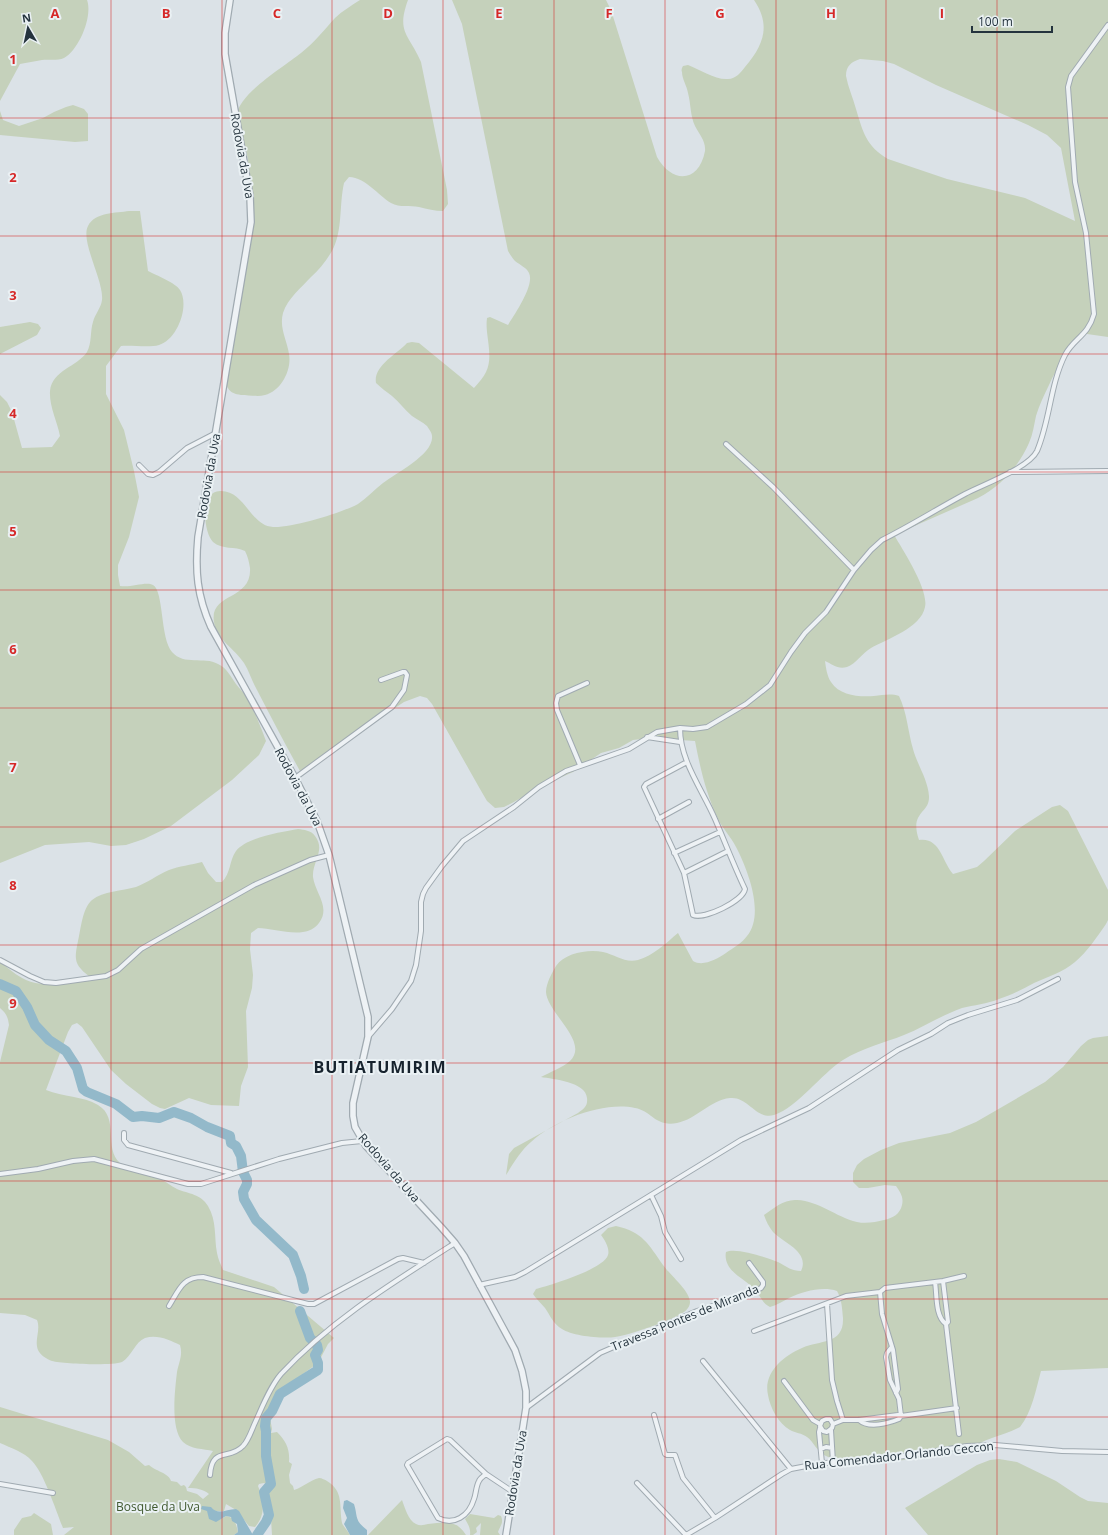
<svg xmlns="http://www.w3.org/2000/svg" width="1108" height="1535" viewBox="0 0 1108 1535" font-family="'Open Sans',sans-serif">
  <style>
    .green { fill: #c5d1bb; fill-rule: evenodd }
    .water { fill: #93b9ca }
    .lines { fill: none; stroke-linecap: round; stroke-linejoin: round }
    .river { stroke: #93b9ca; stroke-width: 10 }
    .minor-casing { stroke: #a0aab1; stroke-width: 6 }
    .tertiary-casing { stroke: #a0aab1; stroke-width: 8 }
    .minor { stroke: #eef2f5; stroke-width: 4 }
    .tertiary { stroke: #eef2f5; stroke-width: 5.5 }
    .grid { fill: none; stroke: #d62828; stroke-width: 1; stroke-opacity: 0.55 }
    .labels { text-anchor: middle; stroke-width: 4; stroke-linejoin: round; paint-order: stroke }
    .street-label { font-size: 12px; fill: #24333d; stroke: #eaf1f4 }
    .park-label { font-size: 12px; fill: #415a30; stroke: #eaf1f4 }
    .district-label { font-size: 16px; font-weight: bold; letter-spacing: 1px; fill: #17232e; stroke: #eaf1f4 }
    .grid-label { font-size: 13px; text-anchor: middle; font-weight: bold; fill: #d62828; stroke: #eaf1f4; stroke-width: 4; stroke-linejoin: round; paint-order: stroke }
  </style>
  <rect width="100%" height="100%" fill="#dbe2e7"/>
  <!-- green -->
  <path class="green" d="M0,0H87C93,16 79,50 64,58C57,61 49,59 42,60C35,61 27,63 20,64L0,101Z
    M360,0H408C396,33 409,34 421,62L447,190L448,204L443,211C435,211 427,209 419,207C410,205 400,208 391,203C378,195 366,178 349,177L344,183C339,205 343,231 332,251C326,261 319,270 311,277C301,288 288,298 283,313C279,328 287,340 289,354C292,370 281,391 265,395C258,397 249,395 241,395C229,393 227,389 225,378L251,208C251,186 250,163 244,142C241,134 236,125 237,115C238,94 285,66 301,53C314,43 324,30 335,18C342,11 351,6 360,0Z
    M452,0H606L611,10L657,157C672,184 699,183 705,151C706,141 699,134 695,126C690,115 691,104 688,93C687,86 682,79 682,72C681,70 682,68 683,66L688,65C701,70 715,80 728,79C736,79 741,72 745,67C764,45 771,25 754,0H1108V337L1080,333C1069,350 1057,367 1049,385C1044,395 1039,406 1036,416C1034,425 1033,434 1029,443C1019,466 1001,486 978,498L894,535C903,550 929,590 925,607C921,628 887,639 871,648C862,653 856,664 847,667C838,670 832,664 825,661C826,668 827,676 831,682C840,696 859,697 874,696C883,695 891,693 899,696C907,712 908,732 913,749C917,764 928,780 929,796C930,814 909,811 919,840C940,837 942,861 953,874L977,867L984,861L1015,831L1052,807L1060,805L1068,811L1108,890V920L1106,924C1097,937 1087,952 1075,962C1063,972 1048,977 1034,983C1023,989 1011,995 999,999C987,1004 974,1005 962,1008C942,1015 924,1027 904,1035C884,1043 862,1048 843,1060C821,1074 798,1107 774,1115C756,1120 748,1096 730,1098C710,1100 697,1119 677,1123C655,1127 652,1111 635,1108C603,1101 555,1120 531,1142C521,1150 513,1164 506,1175L509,1154L514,1148L578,1113C584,1109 588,1106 587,1098C586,1082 553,1079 541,1077C550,1072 562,1068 570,1061C590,1042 547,1013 546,992C546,983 552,973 556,966C565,953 588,949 603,952C616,955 624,963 638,960C653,956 666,943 678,933L693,961C703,967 717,959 726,953C733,948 742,943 747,936C765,914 748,870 736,847C731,837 723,829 718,819C706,794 700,767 695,741L650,738L633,740L619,748L601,753L573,772L544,785L512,803L504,807L495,808L487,801L480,789L432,704L427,698L420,696L404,702L300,771C285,744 271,717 257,690C252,681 249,671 244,663C235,649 216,639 214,622C209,592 252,601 250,568C249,562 248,557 245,551C235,546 222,550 213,542C203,532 200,491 220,491C245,490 250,526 273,527C292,528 341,513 358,504C367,498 375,489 383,483C396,473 434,454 432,436C432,433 429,429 427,426C423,422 416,419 412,416C405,410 399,402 392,396C387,392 381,388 376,383C373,366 397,354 407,343L412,342L419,343L474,388C490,371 491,363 488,340C487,332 486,326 487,318L490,317L508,325C514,315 535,285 529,273C527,268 520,265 515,261C512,258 510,254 508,251L462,24ZM860,59L883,61L894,64L936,85L1028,125L1047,135L1061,148L1075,221L1025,198L947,179L888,159C866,146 863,132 856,109C853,98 848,87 846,76C846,66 851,62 860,59Z
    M73,105L84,109L88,114V141L75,142L0,135V111L3,120L19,126L43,118L54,112L66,107Z
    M129,211H140L148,271C156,275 176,283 180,290C190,306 177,340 159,345C149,348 133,345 121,346L106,366V394L124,430L134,471L139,497L129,537L118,565V575L120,586C131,588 146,581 153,585C164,591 160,638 172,652C184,666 204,656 218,664C227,668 231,677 236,684C239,688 243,692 246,696C254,710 260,725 266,741L259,755L232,780L171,826L144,839L126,845L111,846L89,842L45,845L0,863V395L7,402L12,412L22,448L52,447L60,436C57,421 49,406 50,391C52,370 77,367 87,352C92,343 90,331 93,322C95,314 101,308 102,300C104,281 80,241 88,226C95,212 116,213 129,211Z
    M30,322L38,324L41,328L37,335L0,354V327Z
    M298,829C304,830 311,830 315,836C326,850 312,862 313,877C315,893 331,907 319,923C306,941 275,928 258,928L251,933L250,949L253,975L252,988L246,1011L248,1067L241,1086L239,1106L211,1105L189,1098L165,1109L160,1108L152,1104L126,1084L111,1070L82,1027L77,1023L72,1025L68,1032L46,1090C63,1097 83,1096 98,1105C120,1118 103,1148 120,1163C130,1172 146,1172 159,1178C165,1181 171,1186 177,1189C189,1194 201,1194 208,1206C217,1221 214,1237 217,1253C218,1259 221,1265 223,1270L274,1287L334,1338L328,1344L318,1363L289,1384L272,1407L270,1418L272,1429L271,1433L277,1432C286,1441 290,1449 289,1462L292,1464L289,1475L290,1483L293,1486L294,1490C302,1488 310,1480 319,1478C322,1478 325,1480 327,1481C344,1491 339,1506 342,1523C343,1526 348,1531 350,1535H272L271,1519L269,1516C271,1509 266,1502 268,1495L265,1494L268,1485L264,1483L259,1484L258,1486C264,1501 266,1514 255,1527L249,1526L236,1510L226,1504L224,1511C218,1512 213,1510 207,1511C213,1515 220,1522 226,1516C235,1517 236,1524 238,1532L234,1535H64L74,1527L63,1528C56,1511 44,1473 32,1461C24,1452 11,1448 0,1443V1407L108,1440L129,1452L145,1466L149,1465C155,1471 169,1473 171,1481L177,1482L181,1486L184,1485L186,1487L187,1491L197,1494L203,1499L209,1494C203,1489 196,1488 188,1488L213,1451C204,1449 190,1449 183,1442C170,1429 175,1390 177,1372C179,1362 183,1355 180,1345C170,1340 157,1334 145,1338C135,1342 132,1356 122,1362C112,1366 63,1364 52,1361C47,1359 40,1355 38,1350C34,1340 41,1330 37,1320L25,1315L0,1313V1062L9,1025C8,1017 6,1013 0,1008V962C8,968 17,976 26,980C45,989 70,980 90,977C74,965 74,960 78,941C81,929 82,909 92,900C103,891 122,891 136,887C147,883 157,875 169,870C179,866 191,865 202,862L208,873L216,882H222C231,873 229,861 236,851C247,837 282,832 298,829Z
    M1108,1036V1368L1041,1371C1036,1389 1032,1412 1020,1427C1011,1432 1001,1435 992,1438C983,1441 975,1446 966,1448C940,1456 895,1463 868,1462C861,1462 854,1460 847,1459C840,1459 832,1459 826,1456C817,1452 814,1442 807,1437C802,1433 795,1433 790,1430C779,1424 770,1408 768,1395C763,1373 783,1356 802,1348C820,1340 844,1345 843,1318C842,1308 842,1300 837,1291C823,1286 803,1291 789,1298C783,1301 777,1305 770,1307C763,1304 761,1297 756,1291C748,1281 734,1276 728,1265C726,1261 725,1256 726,1252C736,1247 768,1258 778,1262C787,1267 792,1271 801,1271C810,1252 784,1243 773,1232C769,1227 766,1221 764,1215C774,1208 784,1199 797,1200C819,1201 836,1217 857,1222C866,1224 876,1222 884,1220C893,1218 900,1214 902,1205C904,1197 900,1192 896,1186L885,1185L868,1188H859L853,1182V1173L857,1165L864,1159L881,1150L899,1143L950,1133L976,1122L1045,1082L1063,1067L1081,1046L1088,1040L1093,1038Z
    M616,1226C643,1232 648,1244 663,1265C670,1275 690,1291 690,1302C690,1306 687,1310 684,1312C674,1320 629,1335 615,1337C603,1339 572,1336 562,1329C553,1324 550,1315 545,1308C541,1303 536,1299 533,1294L536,1289C551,1285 604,1269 608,1255C610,1249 605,1240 601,1235L608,1228Z
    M999,1459L1017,1462L1056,1481L1080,1497L1088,1501L1108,1503V1535H928L905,1508L977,1465L990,1460Z
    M402,1500C405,1508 408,1520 416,1524C420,1526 424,1525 428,1524C445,1522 456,1519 466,1535H368Z
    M34,1513L51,1524L53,1535H14V1530L22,1518L31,1516Z
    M470,1514L494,1518L498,1515L501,1516C504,1523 500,1526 498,1532L500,1535H480L481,1523L476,1528L477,1532L473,1535H470C471,1529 468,1524 465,1519Z"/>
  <!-- water -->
  <path class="water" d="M347,1500L354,1504C358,1517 354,1520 367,1530V1535H350L344,1524L347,1518L343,1508L344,1501Z
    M202,1506L211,1507C218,1516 226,1509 236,1509L239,1511L253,1535H234L238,1532L237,1524L232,1521L231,1517L226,1516L216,1522L209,1519L207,1511L201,1509Z"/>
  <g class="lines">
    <!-- river -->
    <path class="river" d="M0,984L16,991L27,1007L35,1025L49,1040L66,1051L77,1068L83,1089L87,1092L116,1104L133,1117L142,1116L159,1118L174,1112L191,1118L207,1127L230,1136L231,1143L236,1146L241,1156L243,1172L247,1180V1184L243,1192L244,1199L256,1220L293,1255L301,1276L304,1289
      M257,1535L266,1522L269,1515L264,1492L271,1484L266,1456V1431L265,1426L266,1418L272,1411L280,1394L318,1370V1363L315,1355L318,1350L317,1345L310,1338L300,1311"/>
    <defs>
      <path id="minor" d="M726,444L773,487L854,570
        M139,465L148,474L153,475L159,472L187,448L216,433
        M1010,472L1108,471
        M680,728C680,761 702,789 715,819C725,842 734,866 745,889C743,901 704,920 693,915L684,873L644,787L646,784L687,762
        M647,737L680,742
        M580,765L557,710L556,703L558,696L587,683
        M295,778L392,707L404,690L407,675L405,672H403L381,680
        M658,819L689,802
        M674,853L720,832
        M684,873L728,851
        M0,960L30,976L44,982L56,983L106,976L118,970L141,949L254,885L310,860L329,855
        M368,1037L392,1009L411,981L416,965L421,931V902L423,894L426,888L442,866L463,841L514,807L539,787L566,771L629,749L657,732L680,728L693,729L707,727L746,704L770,685L791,652L805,633L826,612L854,570L871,550L882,540C910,526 937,509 965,494C982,485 1029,468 1037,451C1050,421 1050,385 1065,355C1074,338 1088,336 1094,314L1086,233L1075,182L1068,87L1071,76L1108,25
        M124,1133V1140L128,1145L231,1173
        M0,1174L38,1169L73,1161L94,1159L188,1184H201L279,1159L342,1143L362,1141
        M651,1195L661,1216L665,1232L681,1259
        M943,1281L948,1322L946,1324L959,1434
        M935,1282C937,1294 935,1317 946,1324
        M479,1285L515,1277L525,1272L741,1140L809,1108L898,1050L931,1034L948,1023L968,1015L1017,1000L1058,979
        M880,1292L882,1314L893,1350L898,1389L896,1393
        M827,1304L832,1380L837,1401L843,1420
        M169,1306C179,1290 182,1277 203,1277L308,1304H314L398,1259L403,1258L424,1263
        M754,1331L846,1296L880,1292L885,1288L943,1281L964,1276
        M891,1348L887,1353L886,1357L890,1380L899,1399L901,1416
        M703,1361L791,1469
        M784,1381L813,1420L820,1424
        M526,1408L600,1353L697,1311L749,1294L761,1288L763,1285V1282L749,1263
        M654,1415L665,1454L667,1455H675L683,1478L715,1518
        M859,1420C869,1429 889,1423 899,1419L901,1416
        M833,1424L830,1419H826L822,1421L820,1426L823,1431L827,1432L832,1428L833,1424L843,1420H859L898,1415L901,1416L957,1408
        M820,1428L819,1432L822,1463
        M831,1430L833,1462
        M821,1449L826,1447L832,1448
        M486,1474L450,1440L447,1439L408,1463L407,1465L438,1518C454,1526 469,1516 474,1499C476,1494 476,1486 479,1481C480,1478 484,1476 486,1474L513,1492
        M210,1475C212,1446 229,1461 243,1446C248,1441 251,1432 254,1425C262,1408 269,1388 281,1374C331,1320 394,1282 455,1243
        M637,1483L686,1535
        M0,1484L53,1493
        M686,1535L715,1518L782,1474L791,1469L822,1463L866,1462L967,1446L995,1445L1062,1451L1108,1452"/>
      <path id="tertiary" d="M230,0L225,33V54L250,196L251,222L198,537C195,571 197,596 211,627L295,778L317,821L329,855L368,1017V1037L353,1103V1116L355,1127L366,1146L441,1227L455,1243L464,1256L515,1350L522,1371L526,1391V1408L506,1535"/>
    </defs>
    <!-- minor casing -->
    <use href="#minor" class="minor-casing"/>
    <!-- tertiary casing -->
    <use href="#tertiary" class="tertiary-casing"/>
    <!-- minor -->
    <use href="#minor" class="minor"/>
    <!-- tertiary -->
    <use href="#tertiary" class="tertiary"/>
  </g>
  <!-- grid -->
  <path class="grid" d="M111,0V1535M222,0V1535M332,0V1535M443,0V1535M554,0V1535M665,0V1535M776,0V1535M886,0V1535M997,0V1535M0,118H1108M0,236H1108M0,354H1108M0,472H1108M0,590H1108M0,708H1108M0,827H1108M0,945H1108M0,1063H1108M0,1181H1108M0,1299H1108M0,1417H1108"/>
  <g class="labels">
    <!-- street labels -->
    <g class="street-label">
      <text transform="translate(242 156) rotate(80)" y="4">Rodovia da Uva</text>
      <text transform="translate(209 476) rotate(-80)" y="4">Rodovia da Uva</text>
      <text transform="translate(298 787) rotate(62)" y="4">Rodovia da Uva</text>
      <text transform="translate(389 1168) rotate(49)" y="4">Rodovia da Uva</text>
      <text transform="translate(685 1318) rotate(-22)" y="4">Travessa Pontes de Miranda</text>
      <text transform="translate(899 1456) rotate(-6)" y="4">Rua Comendador Orlando Ceccon</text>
      <text transform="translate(516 1473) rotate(-81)" y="4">Rodovia da Uva</text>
    </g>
    <!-- park labels -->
    <g class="park-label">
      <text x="158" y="1511">Bosque da Uva</text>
    </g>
    <!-- district labels -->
    <g class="district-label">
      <text x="380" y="1073">BUTIATUMIRIM</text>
    </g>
  </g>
  <g class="grid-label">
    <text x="55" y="18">A</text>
    <text x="166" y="18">B</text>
    <text x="277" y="18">C</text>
    <text x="388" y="18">D</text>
    <text x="499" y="18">E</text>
    <text x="609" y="18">F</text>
    <text x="720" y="18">G</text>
    <text x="831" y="18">H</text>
    <text x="942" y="18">I</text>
    <text x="13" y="64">1</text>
    <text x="13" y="182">2</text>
    <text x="13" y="300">3</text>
    <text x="13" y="418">4</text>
    <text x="13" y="536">5</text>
    <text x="13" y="654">6</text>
    <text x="13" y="772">7</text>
    <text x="13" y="890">8</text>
    <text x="13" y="1008">9</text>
  </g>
  <!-- north arrow -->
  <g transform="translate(28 28) rotate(351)" stroke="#eaf1f4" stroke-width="3" paint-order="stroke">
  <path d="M0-3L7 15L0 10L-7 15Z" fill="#24333d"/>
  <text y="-6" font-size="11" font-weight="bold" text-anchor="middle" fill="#24333d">N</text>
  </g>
  <!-- scale -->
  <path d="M972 26v6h80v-6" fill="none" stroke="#24333d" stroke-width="2"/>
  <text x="978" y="26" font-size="12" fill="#24333d" stroke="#eaf1f4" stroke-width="3" paint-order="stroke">100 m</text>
</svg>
